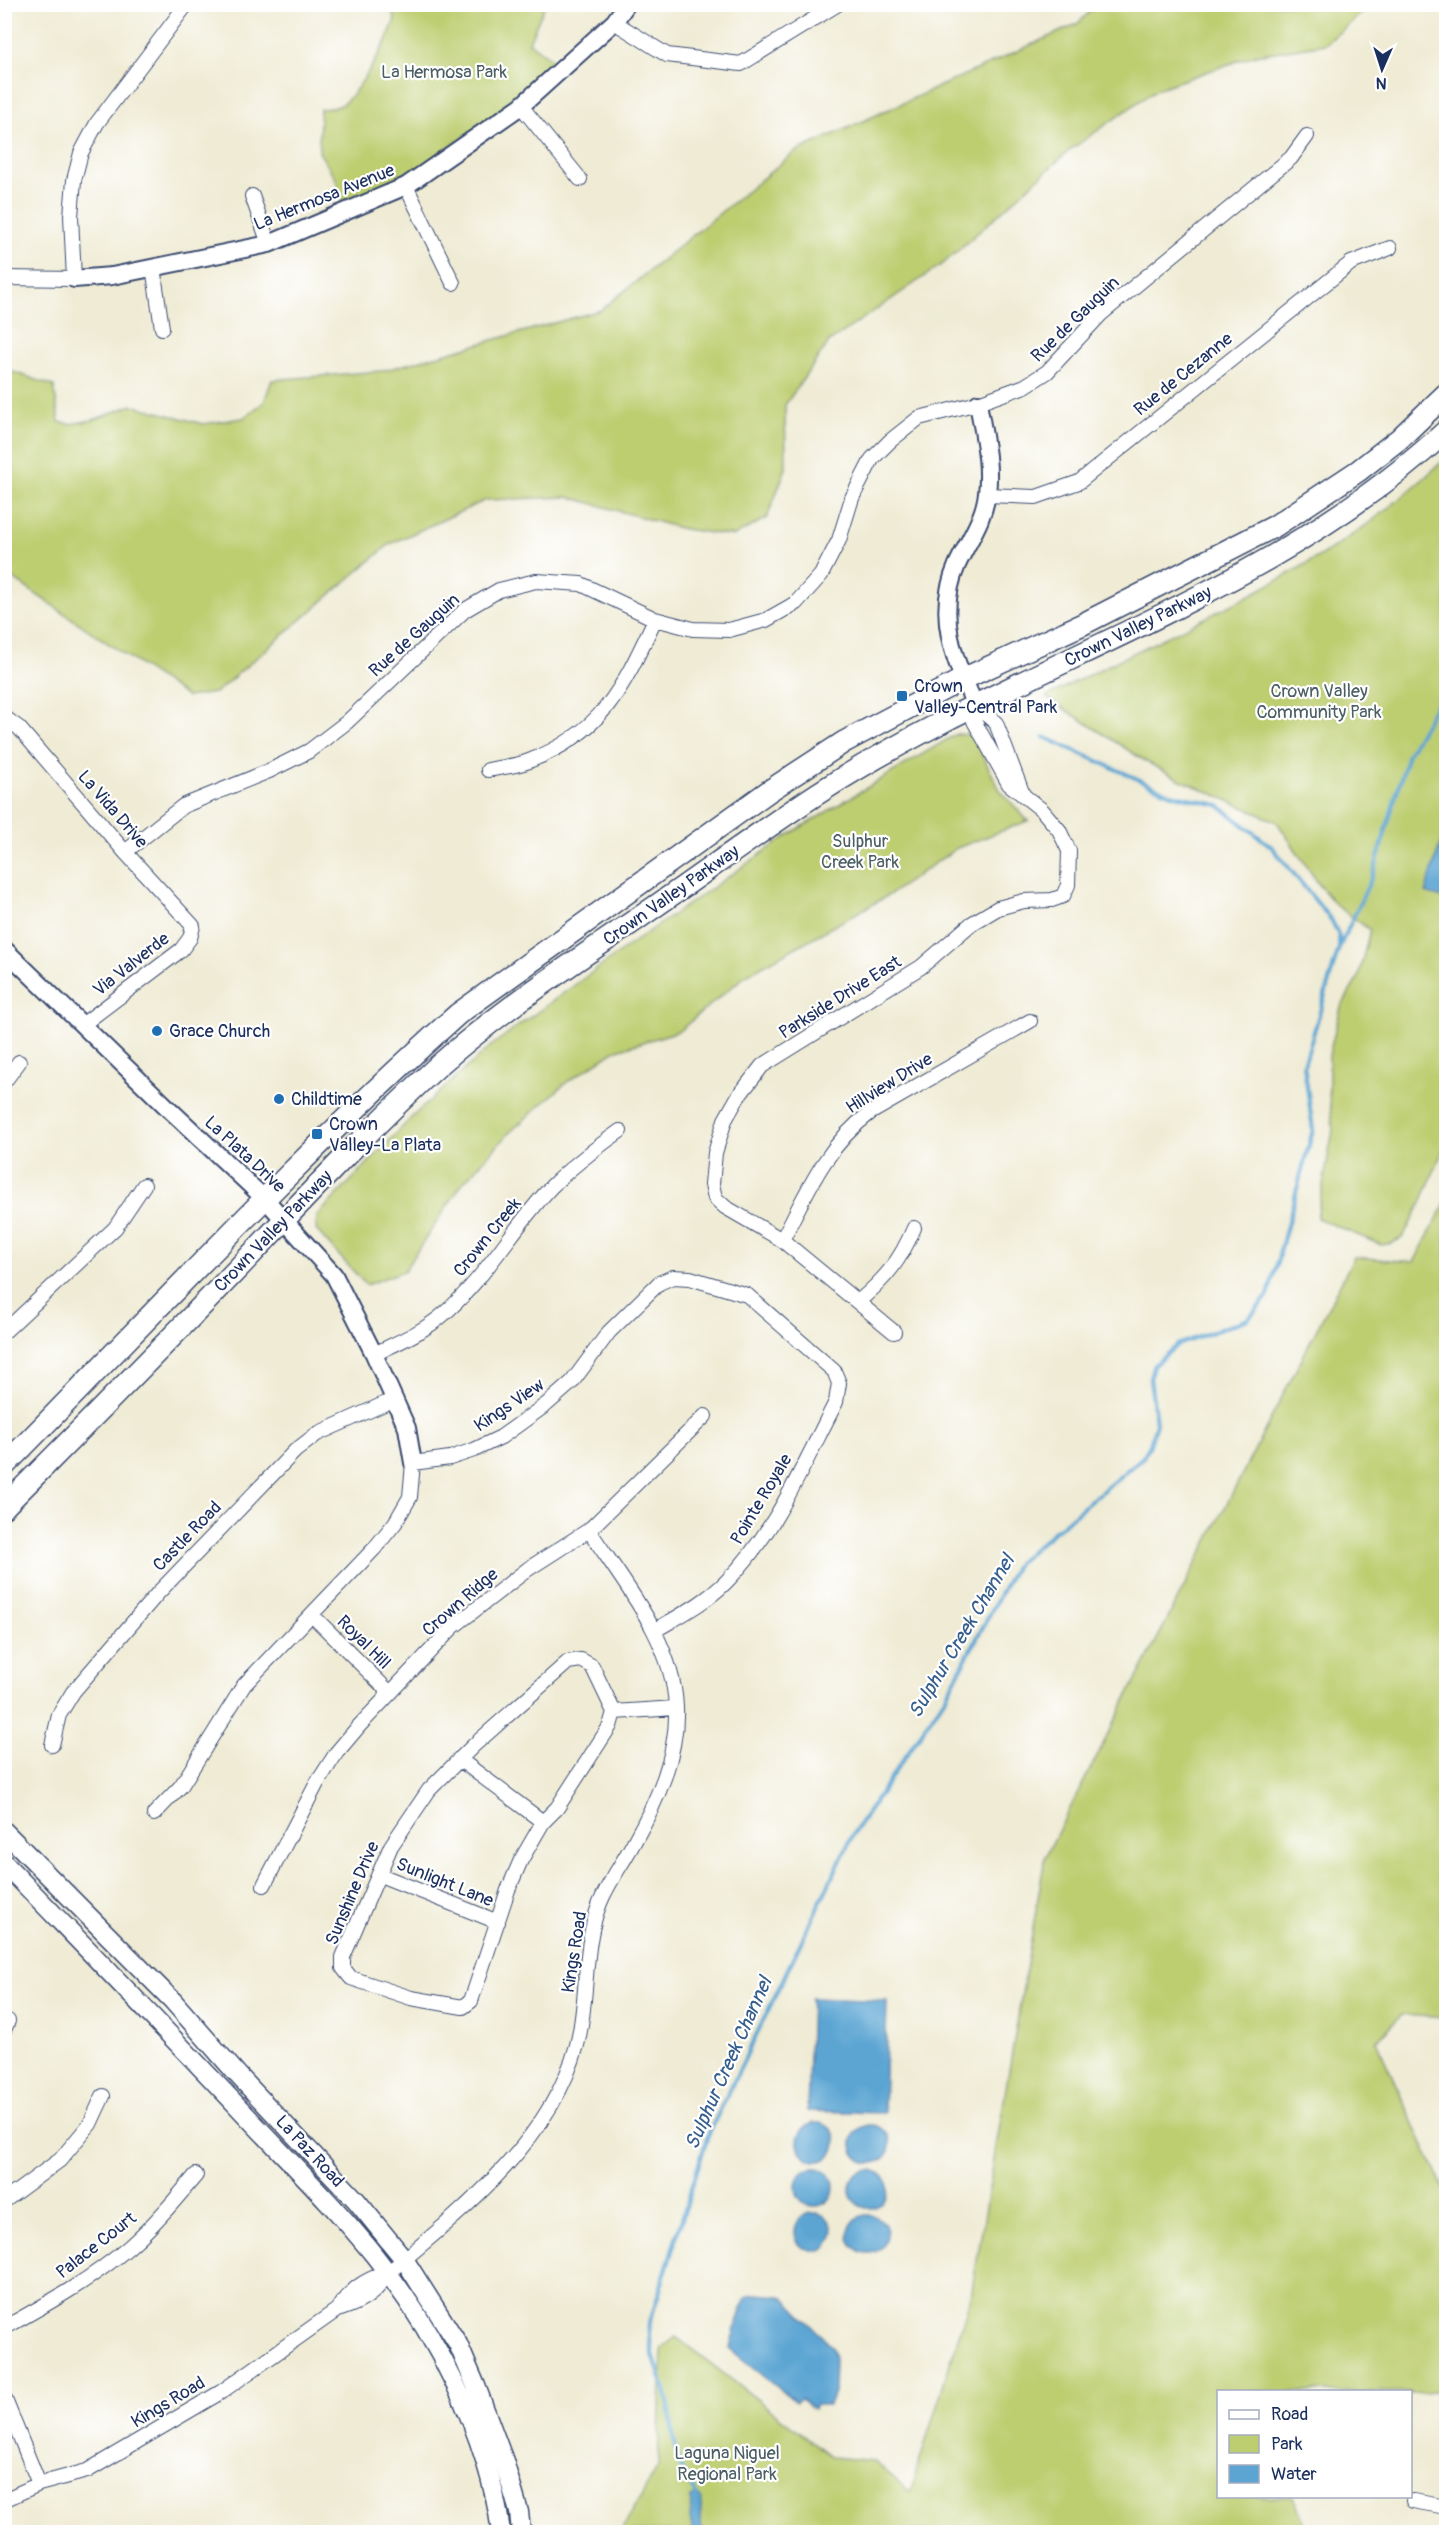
<svg xmlns="http://www.w3.org/2000/svg" width="1451" height="2537" viewBox="0 0 1451 2537" font-family="Pangolin,sans-serif">
  <style>
    .green { fill: #bdce71; stroke: #6c7e68; stroke-width: 1.5 }
    .water { fill: #5ca5d3; stroke: #3c6a98; stroke-width: 1.5 }
    .lines { fill: none; stroke-linecap: round; stroke-linejoin: round }
    .stream { stroke: #5ca5d3; stroke-width: 4 }
    .minor-casing { stroke: #3b4b70; stroke-width: 16 }
    .tertiary-casing { stroke: #3b4b70; stroke-width: 20 }
    .secondary-casing { stroke: #3b4b70; stroke-width: 21 }
    .primary-casing { stroke: #3b4b70; stroke-width: 24 }
    .minor { stroke: #fff; stroke-width: 14 }
    .tertiary { stroke: #fff; stroke-width: 16 }
    .secondary { stroke: #fff; stroke-width: 18 }
    .primary { stroke: #fff; stroke-width: 21 }
    .poi-dot { fill: #1f6fb2; stroke: #fff; stroke-width: 2 }
    .labels { text-anchor: middle; stroke-width: 4.5; stroke-linejoin: round; paint-order: stroke }
    .park-label { font-size: 18px; fill: #4c5f64; stroke: #fff }
    .street-label { font-size: 18px; fill: #1b2f5e; stroke: #fff }
    .poi-label { font-size: 18px; fill: #1b2f5e; stroke: #fff; text-anchor: start }
    .water-label { font-size: 20px; font-style: italic; fill: #355e8d; stroke: #fff }
  </style>
  <rect width="100%" height="100%" fill="#fff"/>
  <filter id="ink" filterUnits="userSpaceOnUse"><feTurbulence type="fractalNoise" baseFrequency=".0167" numOctaves="2"/><feDisplacementMap in="SourceGraphic" scale="12" xChannelSelector="R" yChannelSelector="G"/><feConvolveMatrix kernelMatrix="1 2 1 2 8 2 1 2 1" color-interpolation-filters="sRGB"/></filter>
  <filter id="wash" filterUnits="userSpaceOnUse"><feTurbulence type="fractalNoise" baseFrequency=".008" numOctaves="4" result="noise"/><feDisplacementMap in="SourceGraphic" scale="24" xChannelSelector="R" yChannelSelector="G"/><feGaussianBlur stdDeviation="1.35" result="paint"/><feColorMatrix in="noise" values="0 0 0 0 0 0 0 0 0 0 0 0 0 0 0 0 0 1.4 0 .05"/><feComposite in="paint" operator="in"/></filter>
  <g filter="url(#wash)">
    <rect width="100%" height="100%" fill="#efebd4"/>
    <!-- green -->
    <path class="green" d="M1098,4L1372,5L1325,44L1255,55L1157,89L1070,150L944,263L829,342L785,405L786,468L767,518L734,536L683,529L569,497L486,500L390,544L215,693L187,697L5,573V369L54,386L59,422L70,424L93,420L132,405L203,424L243,418L264,402L272,380L382,371L601,310L795,152L1077,24Z
      M388,5H545L529,42L558,64L495,115L421,167L343,205L336,179L319,152L320,109C325,108 334,109 339,106C357,97 390,38 395,18Z
      M1446,458V1143L1420,1205L1403,1237L1393,1243L1381,1245L1317,1218L1333,1130L1329,1094V1055L1341,1007L1358,978L1370,930L1336,905L1320,886L1277,822L1179,779L1145,761L1046,697C1142,646 1244,604 1336,546C1376,520 1412,490 1446,458Z
      M956,734L972,735L1000,790L1028,821L957,848L889,895L746,975L679,1031L614,1051L567,1082L509,1133L462,1184L404,1271L366,1285L316,1230L317,1216L414,1115L492,1045L638,939L790,834Z
      M1446,1202V2018L1402,2015L1376,2041L1446,2194V2391L1411,2394L1410,2392H1218V2496L1293,2497L1308,2532H621L658,2466L662,2348L676,2337L832,2457L874,2461L910,2492L971,2296L1045,1857L1354,1257L1414,1262Z"/>
    <!-- water -->
    <path class="water" d="M1442,838L1446,839V899L1425,893Z
      M811,1998L887,2001L884,2113L807,2111Z
      M798 2142a19 19 0 1 1 38 0a19 19 0 1 1-38 0Z
      M852 2144a19 19 0 1 1 38 0a19 19 0 1 1-38 0Z
      M796 2187a19 19 0 1 1 38 0a19 19 0 1 1-38 0Z
      M850 2189a19 19 0 1 1 38 0a19 19 0 1 1-38 0Z
      M795 2232a19 19 0 1 1 38 0a19 19 0 1 1-38 0Z
      M849 2234a19 19 0 1 1 38 0a19 19 0 1 1-38 0Z
      M756,2294L780,2296L786,2299L832,2347L835,2358L834,2392L829,2405H815L814,2409L800,2399L796,2402L730,2349C730,2343 744,2299 747,2297C750,2295 753,2295 756,2294Z
      M697,2495L702,2500L700,2519L703,2532H693L690,2518L691,2498Z"/>
    <g class="lines">
      <!-- stream -->
      <path class="stream" d="M1340,946L1373,875L1408,754L1446,687
        M697,2498C695,2486 684,2476 680,2465C672,2446 673,2426 669,2406C663,2375 647,2355 650,2322L708,2135L853,1834L946,1696L1017,1563L1143,1457L1150,1445L1156,1423L1150,1378L1153,1366L1177,1345L1248,1319L1268,1296L1313,1130L1304,1065L1339,948V936L1332,921L1272,847L1218,805L1171,794L1044,737"/>
    </g>
  </g>
  <g filter="url(#ink)">
    <g class="lines">
      <defs>
        <path id="minor" d="M614,22L667,55L741,64L838,4
          M521,106L580,179
          M406,186L453,283
          M252,196L269,244
          M153,267L162,328
          M4,278L74,279L71,216L74,180L81,153L97,123L187,4
          M987,495L1036,497L1079,482L1351,263L1390,248
          M975,705L996,723L1022,792
          M4,717L19,728L125,852L193,926L190,938L181,950L82,1025
          M488,770C501,767 517,766 529,761C604,732 623,687 655,619
          M125,852L183,806L269,771L309,751L347,722L465,610L499,590L536,581L581,584L655,619L693,629L729,630L766,620L796,603L821,575L839,540L852,498L872,459L890,441L919,418L978,403L1025,386L1047,372L1101,314L1291,158L1307,136
          M4,1082L19,1062
          M782,1240C807,1192 826,1146 870,1113L1030,1021
          M859,1301C886,1278 900,1261 914,1228
          M4,1332L115,1228L144,1185
          M894,1332L782,1240L725,1207L715,1198L712,1184L715,1153L725,1120L738,1097L762,1066L921,967L971,924L998,908L1024,901L1052,900L1063,896L1068,885L1069,851L1059,830L1042,810L1009,784L974,721L975,705
          M374,1354C399,1342 425,1331 445,1313C487,1276 514,1226 552,1186C573,1165 596,1148 620,1131
          M312,1615L390,1693
          M614,1712L610,1726L557,1808L543,1822L521,1860L508,1890L471,2001L463,2007L411,1998L351,1978L343,1968V1957L391,1846L429,1790L473,1746L568,1662L581,1660L592,1666L614,1712L676,1708
          M52,1745L59,1715L73,1692L158,1593L295,1451L317,1434L395,1399
          M459,1759L543,1822
          M154,1814L181,1786L244,1685L374,1549L395,1523L410,1497L413,1463L450,1458L474,1450L501,1437L547,1404L572,1382L609,1332L659,1283L673,1277L690,1278L747,1295L834,1371L839,1383L836,1402C804,1463 776,1532 726,1582C705,1603 679,1616 654,1631
          M380,1875L498,1922
          M264,1885L317,1783L337,1752L359,1726L453,1627L528,1569L589,1530L705,1416
          M4,2030L8,2021
          M4,2201L60,2160L90,2124L103,2096
          M337,2310C349,2290 365,2279 387,2273
          M4,2328C47,2304 92,2279 129,2247C154,2225 175,2200 196,2175
          M4,2397L39,2484
          M4,2500L39,2484L87,2471L221,2392L337,2310C351,2306 367,2299 377,2288C383,2281 387,2273 395,2267C466,2208 552,2138 577,2045C589,1999 582,1948 600,1903C609,1881 623,1863 634,1842C657,1801 678,1755 676,1707C673,1640 624,1584 589,1530
          M1413,2501L1446,2507"/>
        <path id="tertiary" d="M74,279L112,276L269,244L406,186L521,106L614,22L627,4
          M975,705C954,659 935,615 957,565C968,541 984,520 987,493C991,463 983,432 978,403
          M4,949L169,1109L266,1200L334,1275L374,1354L407,1428L413,1463"/>
        <path id="secondary" d="M4,1831L173,2001L237,2074L356,2200L404,2259L458,2344L476,2386L504,2461L519,2512L521,2532
          M4,1863C84,1946 164,2028 243,2112C287,2159 334,2205 374,2255C436,2332 488,2434 501,2532"/>
        <path id="primary" d="M4,1466C154,1314 299,1156 458,1014L769,791L844,742L963,679L1083,624L1275,526L1358,471L1399,439L1446,394
          M4,1507C92,1418 180,1330 266,1239C322,1180 379,1120 439,1065C500,1011 570,965 637,919C697,878 756,834 817,794C1020,662 1266,598 1446,431"/>
      </defs>
      <!-- minor casing -->
      <use href="#minor" class="minor-casing"/>
      <!-- tertiary casing -->
      <use href="#tertiary" class="tertiary-casing"/>
      <!-- secondary casing -->
      <use href="#secondary" class="secondary-casing"/>
      <!-- primary casing -->
      <use href="#primary" class="primary-casing"/>
      <!-- minor -->
      <use href="#minor" class="minor"/>
      <!-- tertiary -->
      <use href="#tertiary" class="tertiary"/>
      <!-- secondary -->
      <use href="#secondary" class="secondary"/>
      <!-- primary -->
      <use href="#primary" class="primary"/>
    </g>
  </g>
  <!-- markers -->
  <g class="poi-dot">
    <rect x="896" y="690" width="12" height="12" rx="3"/>
    <circle cx="157" cy="1031" r="6"/>
    <circle cx="279" cy="1099" r="6"/>
    <rect x="311" y="1128" width="12" height="12" rx="3"/>
  </g>
  <g class="labels">
    <!-- park labels -->
    <g class="park-label">
      <text x="444" y="78">La Hermosa Park</text>
      <text x="1319" y="697">Crown Valley<tspan x="1319" dy="21">Community Park</tspan></text>
      <text x="860" y="847">Sulphur<tspan x="860" dy="21">Creek Park</tspan></text>
      <text x="727" y="2459">Laguna Niguel<tspan x="727" dy="21">Regional Park</tspan></text>
    </g>
    <!-- street labels -->
    <g class="street-label">
      <text transform="translate(324 197) rotate(-22)" y="6">La Hermosa Avenue</text>
      <text transform="translate(1075 319) rotate(-44)" y="6">Rue de Gauguin</text>
      <text transform="translate(1183 374) rotate(-39)" y="6">Rue de Cezanne</text>
      <text transform="translate(1138 626) rotate(-26)" y="6">Crown Valley Parkway</text>
      <text transform="translate(414 635) rotate(-42)" y="6">Rue de Gauguin</text>
      <text transform="translate(113 809) rotate(49)" y="6">La Vida Drive</text>
      <text transform="translate(671 895) rotate(-35)" y="6">Crown Valley Parkway</text>
      <text transform="translate(131 964) rotate(-38)" y="6">Via Valverde</text>
      <text transform="translate(840 997) rotate(-32)" y="6">Parkside Drive East</text>
      <text transform="translate(889 1083) rotate(-32)" y="6">Hillview Drive</text>
      <text transform="translate(245 1154) rotate(43)" y="6">La Plata Drive</text>
      <text transform="translate(273 1231) rotate(-46)" y="6">Crown Valley Parkway</text>
      <text transform="translate(487 1237) rotate(-51)" y="6">Crown Creek</text>
      <text transform="translate(509 1405) rotate(-34)" y="6">Kings View</text>
      <text transform="translate(761 1499) rotate(-59)" y="6">Pointe Royale</text>
      <text transform="translate(187 1536) rotate(-46)" y="6">Castle Road</text>
      <text transform="translate(460 1602) rotate(-41)" y="6">Crown Ridge</text>
      <text transform="translate(364 1642) rotate(45)" y="6">Royal Hill</text>
      <text transform="translate(445 1882) rotate(22)" y="6">Sunlight Lane</text>
      <text transform="translate(352 1893) rotate(-67)" y="6">Sunshine Drive</text>
      <text transform="translate(574 1952) rotate(-81)" y="6">Kings Road</text>
      <text transform="translate(310 2151) rotate(47)" y="6">La Paz Road</text>
      <text transform="translate(96 2245) rotate(-38)" y="6">Palace Court</text>
      <text transform="translate(168 2402) rotate(-31)" y="6">Kings Road</text>
    </g>
    <!-- poi labels -->
    <g class="poi-label">
      <text x="914" y="692">Crown<tspan x="914" dy="21">Valley-Central Park</tspan></text>
      <text x="169" y="1037">Grace Church</text>
      <text x="291" y="1105">Childtime</text>
      <text x="329" y="1130">Crown<tspan x="329" dy="21">Valley-La Plata</tspan></text>
    </g>
    <!-- water labels -->
    <g class="water-label">
      <text transform="translate(961 1636) rotate(-59)" y="7">Sulphur Creek Channel</text>
      <text transform="translate(728 2063) rotate(-66)" y="7">Sulphur Creek Channel</text>
    </g>
  </g>
  <!-- margin -->
  <rect width="1451" height="2537" fill="none" stroke="#fff" stroke-width="24"/>
  <!-- legend -->
  <rect x="1217" y="2390" width="195" height="108" fill="#ffffff" stroke="#a4acbf" stroke-width="1.5"/>
  <rect x="1229" y="2410" width="30" height="9" fill="#ffffff" stroke="#a4acbf" stroke-width="1.5"/>
  <text x="1271" y="2420" font-size="18" fill="#1b2f5e">Road</text>
  <rect x="1229" y="2435" width="30" height="18" fill="#bdce71" stroke="#a4acbf" stroke-width="1.5"/>
  <text x="1271" y="2450" font-size="18" fill="#1b2f5e">Park</text>
  <rect x="1229" y="2465" width="30" height="18" fill="#5ca5d3" stroke="#a4acbf" stroke-width="1.5"/>
  <text x="1271" y="2480" font-size="18" fill="#1b2f5e">Water</text>
  <!-- north arrow -->
  <g transform="translate(1382 69) rotate(183)" stroke="#ffffff" stroke-width="4.5" paint-order="stroke">
  <path d="M0-4.5L10 22L0 15L-10 22Z" fill="#1b2f5e"/>
  <text y="-9" font-size="16" font-weight="bold" text-anchor="middle" fill="#1b2f5e">N</text>
  </g>
</svg>
